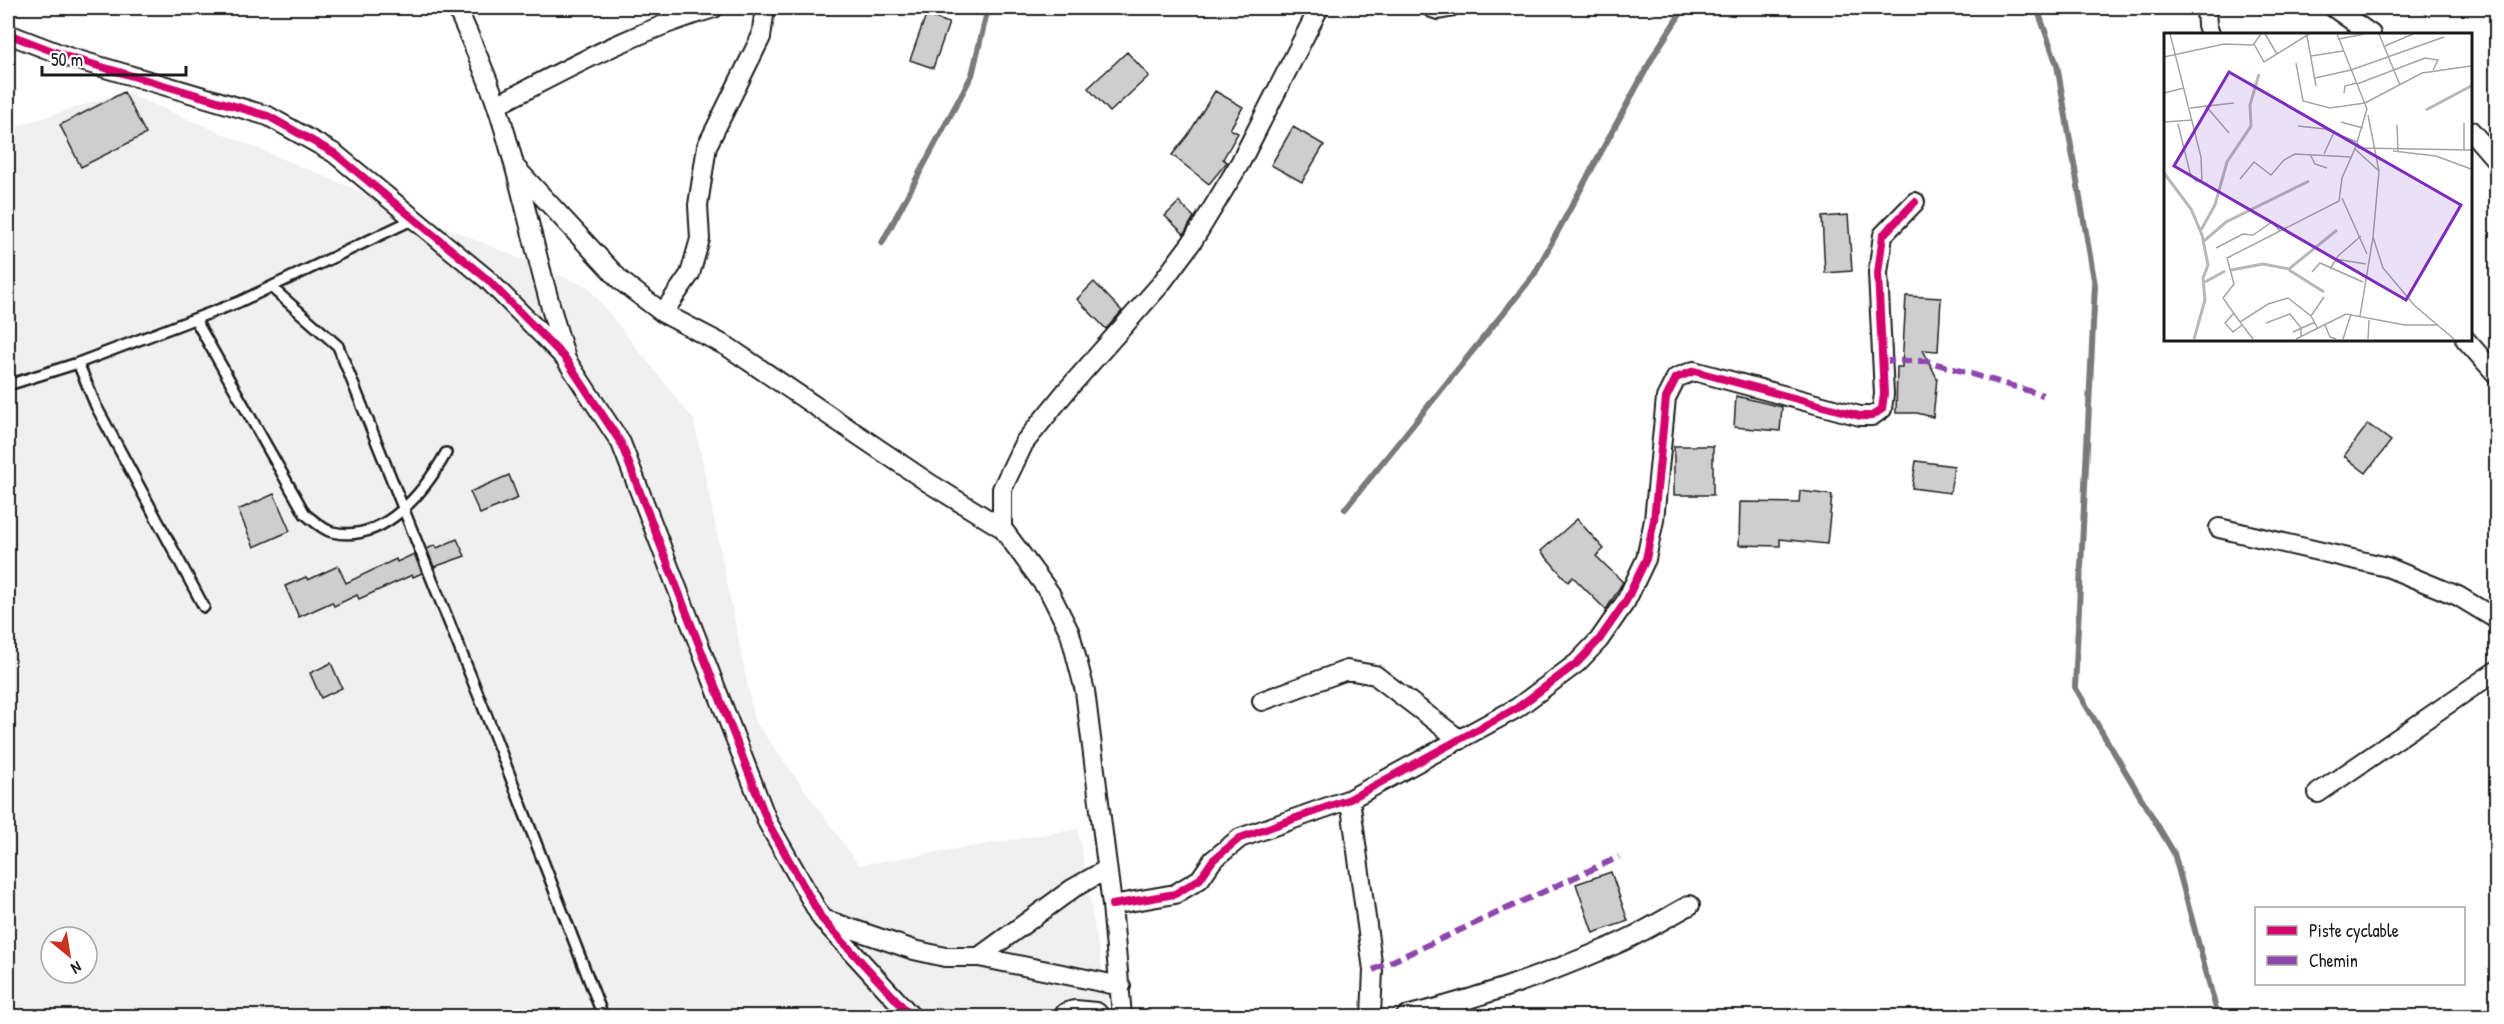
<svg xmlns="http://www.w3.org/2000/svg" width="2504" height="1024" viewBox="0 0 2504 1024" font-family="'Patrick Hand',sans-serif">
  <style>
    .built { fill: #f0f0f0; fill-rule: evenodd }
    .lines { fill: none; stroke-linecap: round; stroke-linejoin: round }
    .stream { stroke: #7a7a7a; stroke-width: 6 }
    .building { fill: #cecece; stroke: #1c1c1c; stroke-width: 1.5 }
    .lane-casing { stroke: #1c1c1c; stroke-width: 14 }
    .street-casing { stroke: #1c1c1c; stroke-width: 22 }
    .secondary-casing { stroke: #1c1c1c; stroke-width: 30 }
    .lane { stroke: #fff; stroke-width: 9 }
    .street { stroke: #fff; stroke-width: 18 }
    .secondary { stroke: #fff; stroke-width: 26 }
    .quiet { stroke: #8e44ad; stroke-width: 6; stroke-dasharray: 12 6; stroke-linecap: butt }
    .cycleway-casing { stroke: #fff; stroke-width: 11 }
    .cycleway { stroke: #d6006c; stroke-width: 8 }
    .inset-river { fill: none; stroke: #b8b8b8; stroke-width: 3 }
    .inset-road { fill: none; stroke: #a4a4a4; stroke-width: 1.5 }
    .view { fill: #7b2cbf; fill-opacity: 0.15; stroke: #7b2cbf; stroke-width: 3 }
    .inset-edge { fill: none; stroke: #1c1c1c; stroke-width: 3 }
  </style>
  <rect width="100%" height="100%" fill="#fff"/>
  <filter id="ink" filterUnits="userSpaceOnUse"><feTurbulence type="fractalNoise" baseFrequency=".0167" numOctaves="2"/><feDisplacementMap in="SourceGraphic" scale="12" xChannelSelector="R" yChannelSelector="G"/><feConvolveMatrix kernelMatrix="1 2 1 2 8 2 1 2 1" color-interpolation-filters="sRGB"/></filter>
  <g filter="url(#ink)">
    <!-- built -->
    <path class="built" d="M124,92L588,287L694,420L755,721L859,865L1078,829L1108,1003L1039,1008L1021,1016H8V129ZM51,937H87V973H51Z"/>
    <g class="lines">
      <!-- stream -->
      <path class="stream" d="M2037,8L2057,65L2095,285L2075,687L2174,853L2218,1016
        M882,243L972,75L988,8
        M1345,509L1534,275L1655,53L1684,8"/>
    </g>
    <!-- building -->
    <path class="building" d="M926,15L949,23L933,68L910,60Z
      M1127,52L1149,76L1110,112L1088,88Z
      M1215,91L1243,107L1230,129L1238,133L1223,159L1227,162L1209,184L1172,155L1188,135Z
      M124,92L146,134L81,167L60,125Z
      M1293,127L1324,145L1302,182L1271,165Z
      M1179,202L1194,217L1184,234L1165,216Z
      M1848,215L1852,271L1825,273L1822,217Z
      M1094,282L1122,311L1106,329L1077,299Z
      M1906,296L1941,298L1938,351L1923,350L1937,378L1933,417L1917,413H1896L1897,367H1902Z
      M1736,396L1782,407L1780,431L1734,427Z
      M2368,424L2391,441L2366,473L2344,456Z
      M1674,446H1713V495H1674Z
      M1916,461L1954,466L1950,493L1912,488Z
      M509,475L518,498L480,514L470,492Z
      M1800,491L1832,495L1827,544L1780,539V546L1739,545L1740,502L1799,503Z
      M274,494L290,531L254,547L238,510Z
      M1577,519L1604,549L1596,556L1623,582L1606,610L1573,577L1568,582L1541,551Z
      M457,539L465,556L434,567L427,549L435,545L437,548Z
      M414,554L422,573L413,577L412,575L359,599L357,595L334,606L332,602L299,617L285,586L306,577L308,580L338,566L346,583L396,559L397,562Z
      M331,663L342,688L321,698L310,673Z
      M1611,872L1628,921L1593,933L1576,884Z"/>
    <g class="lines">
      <defs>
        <path id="lane" d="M271,287L338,346L488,719L603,1016
          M195,319L305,514C313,520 323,530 332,532C384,544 424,492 446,453
          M78,363L96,406L204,607
          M8,385L78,363L239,302L414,219"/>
        <path id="street" d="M457,8C471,40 486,73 497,106C524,188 538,273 565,355
          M1432,8L1438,10L1449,8
          M2206,8L2207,25L2210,34
          M2334,8L2371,34
          M8,34L68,57L268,116L334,153L487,279L565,358L621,443L768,823L822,919L911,1016
          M497,105C567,69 637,30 714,8
          M2470,130L2496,160
          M515,167L621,281L663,313L728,347L929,483L1002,528
          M663,313L690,274L700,239L698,205L707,146L761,37L765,8
          M2465,339L2496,374
          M2219,528L2387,567L2458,596L2496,619
          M1262,701L1347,670L1375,675L1460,740
          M2318,793L2496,671
          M1350,799L1373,970L1371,1016
          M1112,905L1175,894L1200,879L1213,860L1240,838L1350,799L1517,708L1577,663L1599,640L1626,601L1646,559L1654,520L1666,398L1676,378L1694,371L1860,416H1872L1882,409L1884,394L1878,273L1883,235L1915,202
          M823,919L914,950L945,957H979L1121,986
          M979,957L1072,889L1107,869
          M1122,1016L1112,905L1085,691L1070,633L1050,593L1002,528V489L1024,443L1067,390L1160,285L1192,242L1240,163L1319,8
          M1406,1016C1477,999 1545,975 1612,946C1639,935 1664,919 1690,905"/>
        <path id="secondary" d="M1068,1016L1075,1014L1095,1016"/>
      </defs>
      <!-- lane casing -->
      <use href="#lane" class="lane-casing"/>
      <!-- street casing -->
      <use href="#street" class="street-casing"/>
      <!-- secondary casing -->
      <use href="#secondary" class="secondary-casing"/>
      <!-- lane -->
      <use href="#lane" class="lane"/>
      <!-- street -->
      <use href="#street" class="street"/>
      <!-- secondary -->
      <use href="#secondary" class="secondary"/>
      <!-- quiet -->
      <path class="quiet" d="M1882,361H1927L2043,395
        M1373,970L1619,857"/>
      <defs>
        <path id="cycleway" d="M8,34L68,57L268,116L334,153L487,279L565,358L621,443L768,823L822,919L911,1016
          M1112,905L1175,894L1200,879L1213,860L1240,838L1350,799L1517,708L1577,663L1599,640L1626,601L1646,559L1654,520L1666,398L1676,378L1694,371L1860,416H1872L1882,409L1884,394L1878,273L1883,235L1915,202"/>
      </defs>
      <!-- cycleway casing -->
      <use href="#cycleway" class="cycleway-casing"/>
      <!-- cycleway -->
      <use href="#cycleway" class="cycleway"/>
    </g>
  </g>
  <!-- overview -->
  <g transform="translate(2164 33)">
    <rect width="308" height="308" fill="#fff"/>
    <path class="inset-river" d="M262,77L307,53M0,140L27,176L38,202L44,232L39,245L41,267L30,306M37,197L51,172L63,129L87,93L86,72L95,41M40,208L62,189L145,148M67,237L99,231L125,236L173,197M125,237L160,259M41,249L61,238"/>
    <path class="inset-road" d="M6,1L37,124L38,149L32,148L26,140L14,91M101,1L113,21M173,1L203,76L193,109L195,115L307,117M215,1L236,52M143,3L152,53M175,6L200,1M90,11L100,29L145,1M221,13L249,1M147,23L179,18M0,24L60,11L89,12L97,1M132,30L139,68L166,75L201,70L258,40L307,33M151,45L187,37L280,4M193,51L261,25L274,27L269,37M0,60L20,55M180,60L181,53L193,50M41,72L65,100M26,75L70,70M204,82L215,138L209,204L219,235L251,273L290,306M0,89L28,87M177,89L199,95M300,90V117M233,92L234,118M134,93L161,96L193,109M191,116L215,138M229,118L272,123L307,136M146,121L151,131L163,135M160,121L170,99M76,146L90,129L107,142L120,127L131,121L187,124M178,165L203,221M52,215L79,201L89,202L108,189L116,198M171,226L202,231M166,236L174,223L197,203M148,239L156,230L199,249M70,280L61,290L69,299L78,292M147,283L160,264M196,283L209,204M76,289L59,265L70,251L63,225L175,168L178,145L193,111M102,290L126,281L137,295V304M161,292L166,304L172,306M129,299L151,289M89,306L76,289L104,271L124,265L147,283L154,296M132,306L182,281L241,292H274M179,306L187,281M204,306L205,287"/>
    <path class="view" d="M65,39L297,172L242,267L10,133Z"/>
    <rect width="308" height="308" class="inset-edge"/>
  </g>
  <!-- margin -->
  <rect width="2504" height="1024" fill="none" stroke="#fff" stroke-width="30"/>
  <rect x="15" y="15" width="2474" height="994" fill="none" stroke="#1c1c1c" stroke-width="2" filter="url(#ink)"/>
  <!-- legend -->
  <rect x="2255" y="907" width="210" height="78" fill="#ffffff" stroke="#a4a4a4" stroke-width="1.5"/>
  <rect x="2267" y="926" width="30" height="9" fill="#d6006c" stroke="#a4a4a4" stroke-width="1.5"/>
  <text x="2309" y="937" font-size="18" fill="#1c1c1c">Piste cyclable</text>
  <rect x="2267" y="956" width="30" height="9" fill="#8e44ad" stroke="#a4a4a4" stroke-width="1.5"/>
  <text x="2309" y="967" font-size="18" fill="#1c1c1c">Chemin</text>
  <!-- north arrow -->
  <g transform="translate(69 955) rotate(150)"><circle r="28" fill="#ffffff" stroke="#a4a4a4" stroke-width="1.5"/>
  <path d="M0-4.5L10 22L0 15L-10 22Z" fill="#c8321e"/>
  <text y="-9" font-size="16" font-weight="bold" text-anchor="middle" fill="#1c1c1c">N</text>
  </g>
  <!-- scale -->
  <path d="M42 66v9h144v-9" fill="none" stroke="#1c1c1c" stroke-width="3"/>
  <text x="51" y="66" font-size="18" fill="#1c1c1c" stroke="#ffffff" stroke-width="4.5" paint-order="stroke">50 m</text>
</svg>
